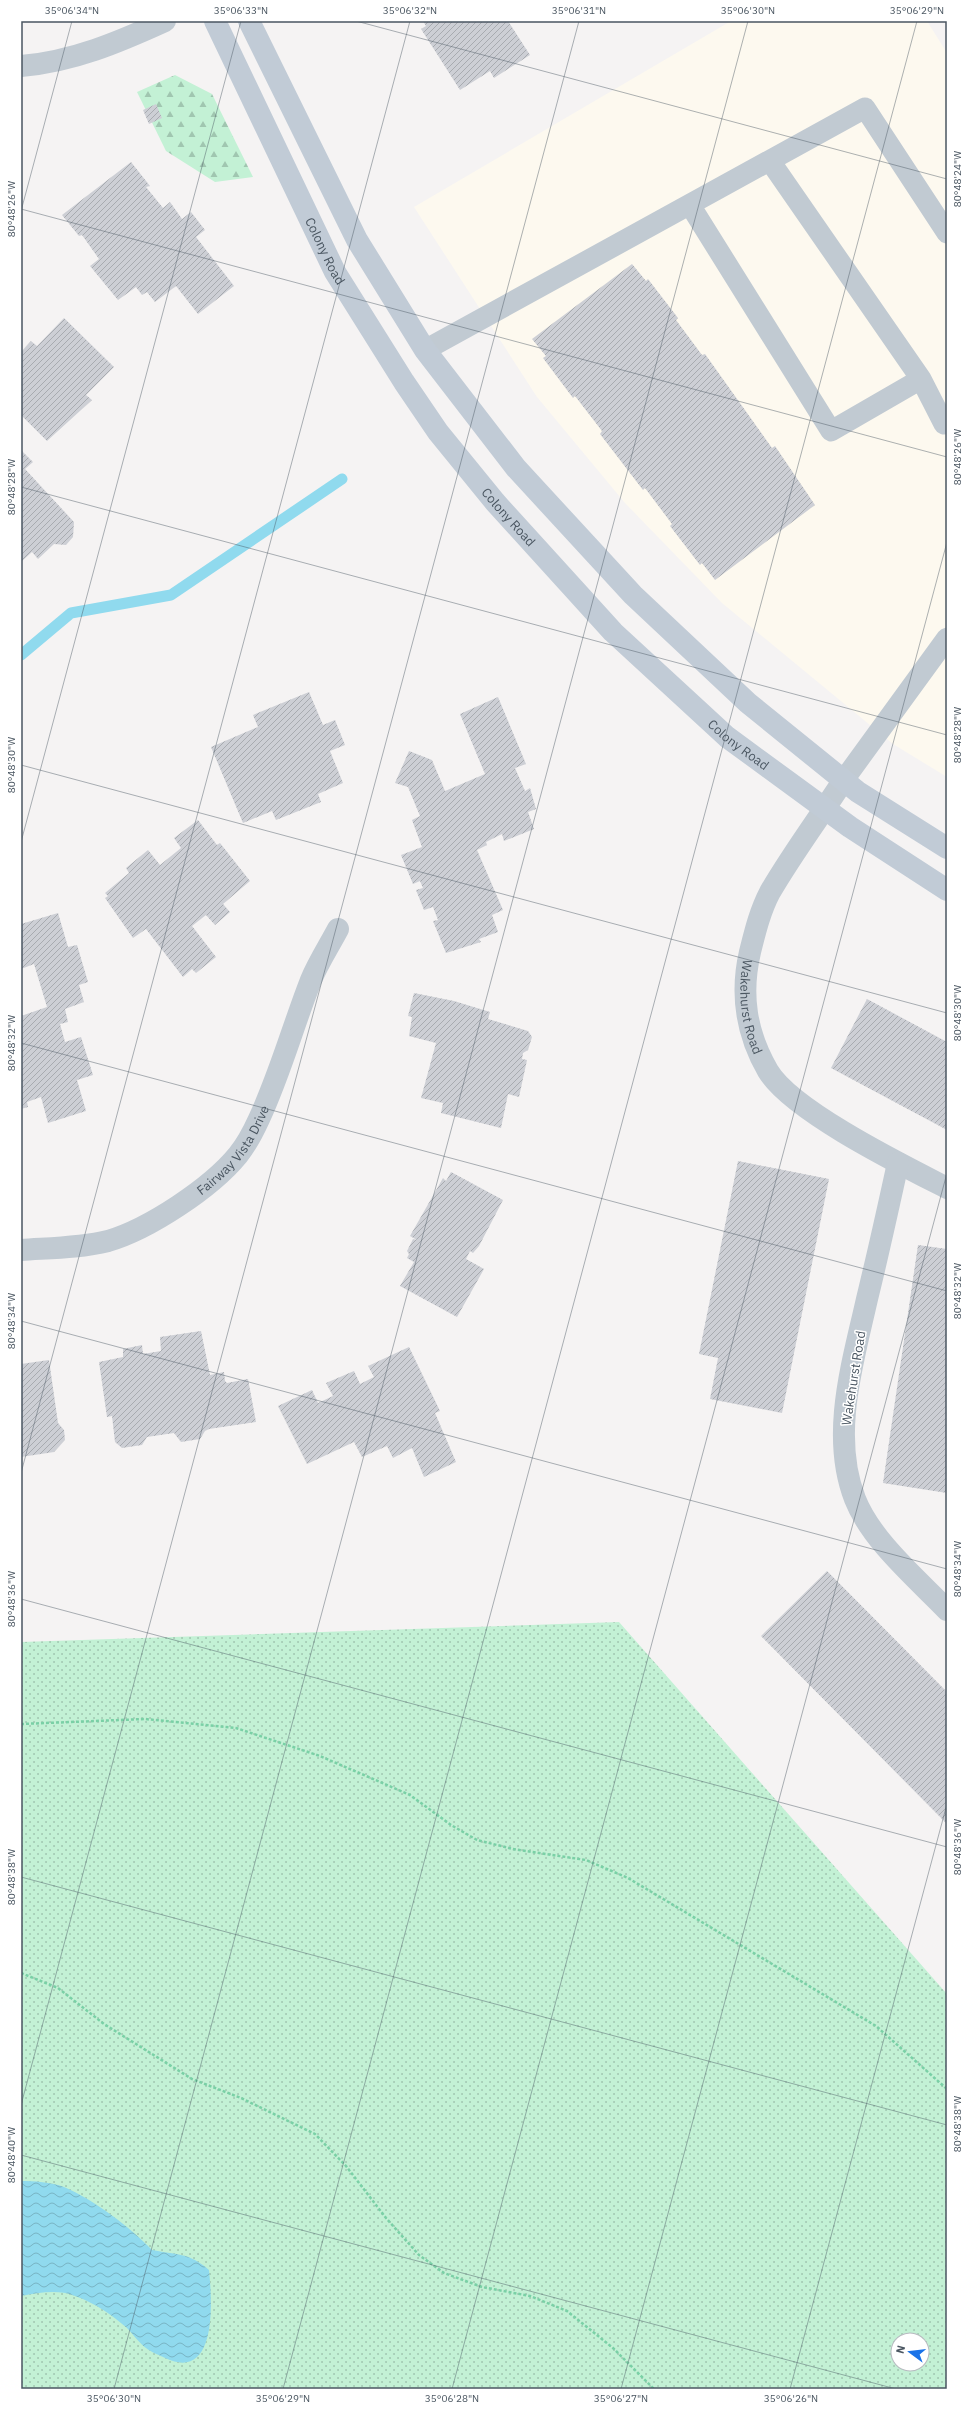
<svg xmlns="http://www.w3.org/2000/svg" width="968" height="2410" viewBox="0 0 968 2410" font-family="'IBM Plex Sans',sans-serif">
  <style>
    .commercial { fill: #fdf9ef }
    .grass { fill: url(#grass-dots); fill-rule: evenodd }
    .forest { fill: url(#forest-firs) }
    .water { fill: url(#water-waves) }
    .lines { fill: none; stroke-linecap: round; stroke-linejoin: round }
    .stream { stroke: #90daee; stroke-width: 11 }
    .building { fill: url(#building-hatch) }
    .path { stroke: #7ad0a6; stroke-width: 2.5; stroke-dasharray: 3 2; stroke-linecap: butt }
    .lane { stroke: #c1cad2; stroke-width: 21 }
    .street { stroke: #c1cad2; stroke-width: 22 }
    .secondary { stroke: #c1cbd6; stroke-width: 22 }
    .ticks { fill: none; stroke: #4a5661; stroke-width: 1; stroke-opacity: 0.45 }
    .labels { text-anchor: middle; stroke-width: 3; stroke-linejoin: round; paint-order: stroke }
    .street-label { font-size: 13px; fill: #4a5661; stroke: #fff }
    .neatline { fill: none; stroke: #4a5661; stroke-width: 1.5 }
    .ticks-label { font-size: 10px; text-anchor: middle; fill: #4a5661 }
  </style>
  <defs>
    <pattern id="grass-dots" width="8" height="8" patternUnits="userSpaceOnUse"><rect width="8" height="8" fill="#c3f1d5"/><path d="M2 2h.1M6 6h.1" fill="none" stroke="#a0c6b0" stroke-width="1.8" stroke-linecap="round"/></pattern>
    <pattern id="forest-firs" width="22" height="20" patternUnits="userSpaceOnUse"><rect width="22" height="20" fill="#c3f1d5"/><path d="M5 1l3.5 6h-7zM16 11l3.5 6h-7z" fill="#a0c6b0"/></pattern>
    <pattern id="water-waves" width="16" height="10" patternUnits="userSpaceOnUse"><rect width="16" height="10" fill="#90daee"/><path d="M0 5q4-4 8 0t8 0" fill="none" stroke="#78b4c4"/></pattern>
    <pattern id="building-hatch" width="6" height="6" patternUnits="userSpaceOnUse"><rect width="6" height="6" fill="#cdcfd5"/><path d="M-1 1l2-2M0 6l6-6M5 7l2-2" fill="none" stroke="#a8abb0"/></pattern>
  </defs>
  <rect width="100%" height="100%" fill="#f5f3f3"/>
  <!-- commercial -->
  <path class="commercial" d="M731,21H927L947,53V777L893,744L722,603L625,503L537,397L414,207Z"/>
  <!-- grass -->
  <path class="grass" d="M619,1622L947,1994V2389H21V1642ZM898,2340H922V2364H898Z"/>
  <!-- forest -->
  <path class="forest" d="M175,75L212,94L253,177L215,182L166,151L137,92Z"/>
  <!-- water -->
  <path class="water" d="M21,2181C34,2181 51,2182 64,2187C93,2199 131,2228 152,2250C176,2255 189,2252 209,2270C212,2300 218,2383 165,2358C159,2355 151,2352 146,2348C139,2343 133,2334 127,2328C112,2315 95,2303 75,2296C57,2289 39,2293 21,2296Z"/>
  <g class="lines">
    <!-- stream -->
    <path class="stream" d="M21,655L71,613L171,595L342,479"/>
  </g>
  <!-- building -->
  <path class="building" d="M423,21H508L530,55L494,78L490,71L460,90L421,29L426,26Z
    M156,104L162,118L149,124L143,110Z
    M131,162L150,186L146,187L163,208L170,202L182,219L191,212L205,230L196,237L234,286L198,314L176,286L155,302L147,292L142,295L136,287L118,300L90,266L99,259L82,235L79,236L62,215Z
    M632,264L646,281L648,279L678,318L676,320L702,355L705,354L772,448L775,446L815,505L715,580L702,563L700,565L670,526L672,524L645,488L643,490L600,434L602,431L575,396L573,398L543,358L546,356L532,339Z
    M64,318L114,367L86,395L92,400L47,441L21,415V352L31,341L37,346Z
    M21,450L33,462L25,469L74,522L73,537L66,545L54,544L38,559L32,552L21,562Z
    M309,692L323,725L335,720L345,745L330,751L343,783L318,794L321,802L276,820L272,811L243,823L211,747L258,727L253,715Z
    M498,697L526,764L515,768L525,791L530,788L536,809L528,812L534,829L504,841L502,834L486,842L487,845L477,850L503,910L492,915L498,932L479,939L481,942L446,953L433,921L438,920L433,907L424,910L416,890L423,888L420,881L413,884L401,855L422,847L412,820L420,816L408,787L395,783L409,751L432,760L445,791L485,774L460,714Z
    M198,820L217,845L220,843L250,881L223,904L230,912L215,925L206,915L192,926L216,957L196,973L192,969L183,977L146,929L133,938L105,898L108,896L105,893L129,873L126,868L148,850L160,865L181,848L174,838Z
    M58,913L68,947L77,945L88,982L79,985L84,1002L65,1009L68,1022L60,1024L65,1042L81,1037L93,1075L77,1080L86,1111L48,1123L41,1097L27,1102L28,1107L21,1109V1016L47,1007L34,964L21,969V924Z
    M414,993L454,1001L490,1012L488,1019L528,1031L532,1037L528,1050L523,1053L522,1059L527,1060L519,1097L508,1094L501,1128L441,1113L443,1103L421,1098L436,1043L409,1036L412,1017L408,1016Z
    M867,999L947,1042V1130L831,1068Z
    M738,1161L829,1179L782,1413L710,1399L718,1358L699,1354Z
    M451,1172L503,1200L479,1246L473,1253L470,1251L466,1259L484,1269L457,1317L400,1286L414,1262L407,1258L409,1254L407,1251L413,1239L417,1240L410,1236L443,1178L446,1181Z
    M918,1245L947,1249V1493L883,1483Z
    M201,1331L210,1375L224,1372L225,1381L227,1383L248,1379L256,1422L209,1429L205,1431L200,1439L181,1442L174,1433L147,1437L142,1445L122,1448L115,1442L112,1416L107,1417L99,1362L123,1357V1349L142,1345L143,1354L161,1351L160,1337Z
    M409,1347L440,1411L435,1413L456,1462L424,1477L412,1448L393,1458L387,1446L362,1457L354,1442L307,1464L278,1406L312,1390L318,1403L333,1396L326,1383L354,1371L360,1384L374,1377L368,1366Z
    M49,1360L58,1423L64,1430L65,1440L54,1452L21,1457V1364Z
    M827,1571L947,1692V1824L761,1636Z"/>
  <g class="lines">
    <!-- path -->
    <path class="path" d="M21,1724L145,1719L236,1728L320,1756L410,1795L451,1825L477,1840L513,1849L586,1860L628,1878L876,2026L947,2089
      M21,1973L58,1988L104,2024L192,2079L241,2098L315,2134L346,2166L386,2218L419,2255L444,2273L482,2287L530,2296L567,2311L613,2348L654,2389"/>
    <!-- lane -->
    <path class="lane" d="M770,161L921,379
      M690,205L831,431L921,379L944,424
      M425,350L865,108L947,233
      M843,781L947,638"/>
    <!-- street -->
    <g class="street">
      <path d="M21,66C72,62 119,42 165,21"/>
      <path id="s1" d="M843,781C819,818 792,854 770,892C760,911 755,932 750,952C740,995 746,1033 768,1071C792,1111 904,1166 947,1188"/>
      <path d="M898,1163C888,1209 878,1254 867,1299C853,1362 830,1435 855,1499C871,1540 916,1578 947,1610"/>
      <path id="s2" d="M21,1250C50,1248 80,1248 108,1241C149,1229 211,1188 238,1155C246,1145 254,1130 259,1119C280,1074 293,1026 311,980C318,963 329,946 338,929"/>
    </g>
    <!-- secondary -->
    <g class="secondary">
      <path id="s3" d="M215,21L335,272L404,382L438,432L495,502L613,632L727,737L850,827L947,890"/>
      <path d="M249,21L357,240L425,350L516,468L633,595L748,703L858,792L947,848"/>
    </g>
  </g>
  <!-- ticks -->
  <path class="ticks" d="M356,21L947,179M21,209L947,457M21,211L72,21M21,487L947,735M21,765L947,1013M21,842L241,21M21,1043L947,1291M21,1321L947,1569M21,1473L410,21M21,1599L947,1847M21,1877L947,2125M21,2105L579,21M21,2155L896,2389M114,2389L748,21M283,2389L917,21M452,2389L947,542M621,2389L947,1173M790,2389L947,1804"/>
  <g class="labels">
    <!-- street labels -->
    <g class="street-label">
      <text dy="5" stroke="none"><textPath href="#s3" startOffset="255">Colony Road</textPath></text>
      <text dy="5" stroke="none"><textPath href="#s3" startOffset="579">Colony Road</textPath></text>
      <text dy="5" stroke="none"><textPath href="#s3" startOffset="903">Colony Road</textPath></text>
      <text dy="5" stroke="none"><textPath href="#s1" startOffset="252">Wakehurst Road</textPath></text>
      <text dy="5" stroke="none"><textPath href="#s2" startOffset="246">Fairway Vista Drive</textPath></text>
      <text transform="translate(853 1378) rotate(-81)" y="5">Wakehurst Road</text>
    </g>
  </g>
  <!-- border -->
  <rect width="968" height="2410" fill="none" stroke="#ffffff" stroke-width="44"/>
  <!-- north arrow -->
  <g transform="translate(910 2352) rotate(285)"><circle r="19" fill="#ffffff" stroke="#b7bbc0"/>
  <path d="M0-3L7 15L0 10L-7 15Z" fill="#1a73e8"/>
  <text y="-6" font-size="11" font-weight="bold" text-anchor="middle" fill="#4a5661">N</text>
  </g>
  <rect x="22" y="22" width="924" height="2366" class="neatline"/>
  <g class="ticks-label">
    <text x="72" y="14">35°06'34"N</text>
    <text x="241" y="14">35°06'33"N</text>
    <text x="410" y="14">35°06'32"N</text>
    <text x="579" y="14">35°06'31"N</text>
    <text x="748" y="14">35°06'30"N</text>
    <text x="917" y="14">35°06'29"N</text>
    <text transform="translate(957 179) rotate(-90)" y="4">80°48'24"W</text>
    <text transform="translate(11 209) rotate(-90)" y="4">80°48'26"W</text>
    <text transform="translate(957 457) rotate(-90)" y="4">80°48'26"W</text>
    <text transform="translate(11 487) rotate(-90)" y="4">80°48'28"W</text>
    <text transform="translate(957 735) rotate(-90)" y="4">80°48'28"W</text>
    <text transform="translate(11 765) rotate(-90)" y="4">80°48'30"W</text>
    <text transform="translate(957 1013) rotate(-90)" y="4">80°48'30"W</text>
    <text transform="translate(11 1043) rotate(-90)" y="4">80°48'32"W</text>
    <text transform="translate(957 1291) rotate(-90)" y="4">80°48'32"W</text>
    <text transform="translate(11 1321) rotate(-90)" y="4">80°48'34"W</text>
    <text transform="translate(957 1569) rotate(-90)" y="4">80°48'34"W</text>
    <text transform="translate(11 1599) rotate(-90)" y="4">80°48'36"W</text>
    <text transform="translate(957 1847) rotate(-90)" y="4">80°48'36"W</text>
    <text transform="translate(11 1877) rotate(-90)" y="4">80°48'38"W</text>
    <text transform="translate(957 2124) rotate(-90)" y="4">80°48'38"W</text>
    <text transform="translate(11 2155) rotate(-90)" y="4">80°48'40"W</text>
    <text x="114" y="2402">35°06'30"N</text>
    <text x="283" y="2402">35°06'29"N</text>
    <text x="452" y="2402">35°06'28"N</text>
    <text x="621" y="2402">35°06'27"N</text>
    <text x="791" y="2402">35°06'26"N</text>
  </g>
</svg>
